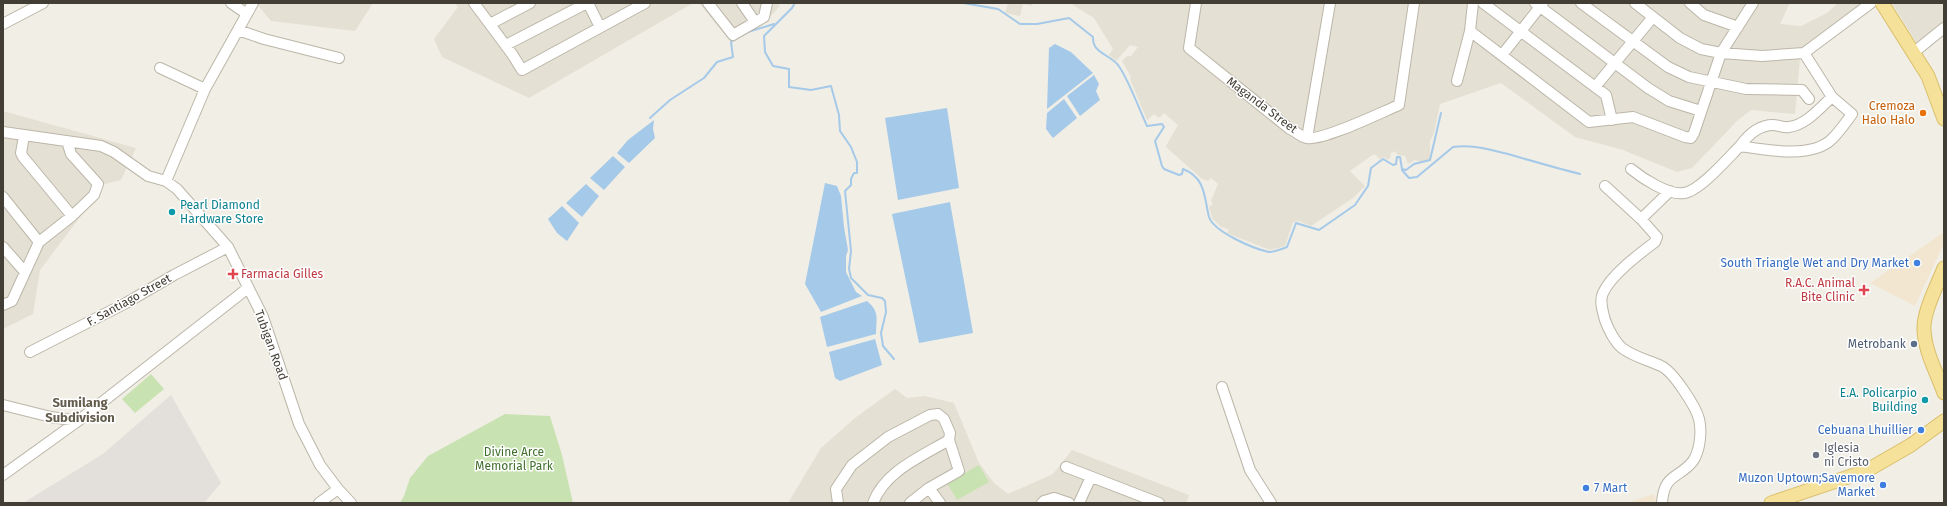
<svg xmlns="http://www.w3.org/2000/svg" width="1947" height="506" viewBox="0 0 1947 506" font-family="'Fira Sans',sans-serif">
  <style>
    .residential { fill: #e4e0d3 }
    .commercial { fill: #f2e6d1 }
    .industrial { fill: #e3dfda }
    .green { fill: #c9e2b1 }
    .water { fill: #a5c9e9 }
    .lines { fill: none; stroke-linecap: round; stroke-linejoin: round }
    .stream { stroke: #a5c9e9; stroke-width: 2 }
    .minor-casing { stroke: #bbb6a8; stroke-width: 12 }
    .major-casing { stroke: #d9bf6b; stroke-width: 15 }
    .minor { stroke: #fff; stroke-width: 10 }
    .major { stroke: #f5e199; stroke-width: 13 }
    .food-dot { fill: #e8710a; stroke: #fff; stroke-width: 1.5 }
    .culture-dot { fill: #0f9aa8; stroke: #fff; stroke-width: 1.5 }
    .shop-dot { fill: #3f7fe0; stroke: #fff; stroke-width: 1.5 }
    .health-dot { fill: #e0444e; stroke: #fff; stroke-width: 1.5 }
    .service-dot { fill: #5c6f8a; stroke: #fff; stroke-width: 1.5 }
    .worship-dot { fill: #6b7280; stroke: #fff; stroke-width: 1.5 }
    .labels { text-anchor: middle; stroke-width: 3; stroke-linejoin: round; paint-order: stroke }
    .street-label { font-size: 12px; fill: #433e35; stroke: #fff }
    .food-label { font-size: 12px; fill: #c56008; stroke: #fff; text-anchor: end }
    .culture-label { font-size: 12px; fill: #0d838f; stroke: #fff; text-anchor: start }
    .shop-label { font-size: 12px; fill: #366cbe; stroke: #fff; text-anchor: end }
    .health-label { font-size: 12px; fill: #be3a42; stroke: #fff; text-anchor: start }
    .service-label { font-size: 12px; fill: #4e5e75; stroke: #fff; text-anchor: end }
    .worship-label { font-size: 12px; fill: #5b616d; stroke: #fff; text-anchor: start }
    .park-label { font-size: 12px; fill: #426f2e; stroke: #fff }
    .neighbourhood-label { font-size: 13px; font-weight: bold; fill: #645d4d; stroke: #fff }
  </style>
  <rect width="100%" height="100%" fill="#f1eee5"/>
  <!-- residential -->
  <path class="residential" d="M256,3H373L355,31L271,21Z
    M455,3H693L529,98L442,57L434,39L458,7Z
    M699,3H778L780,6L767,20L730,41Z
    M1008,3H1033L1032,6L1023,4L1020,16L1005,13Z
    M1070,3H1790L1780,24L1801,26L1827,13L1838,3H1862L1800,58L1795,114L1751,110L1737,121L1692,168L1677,172L1623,150L1575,137L1501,83L1440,104L1434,133L1430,141V160L1421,162L1415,160L1408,164L1405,156L1398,155L1395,151L1390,154L1391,157L1387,160L1384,157L1380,159L1374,154L1350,171L1365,186L1353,198L1311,226L1299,221L1293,222L1285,246L1270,250L1227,233L1229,230L1223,227L1222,228L1212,218L1209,207L1213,204L1211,201L1218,184L1211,178L1208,181L1202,179L1167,148L1166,146L1178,125L1164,113L1159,118L1154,114L1147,120L1130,79L1131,77L1122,61L1127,56H1131L1138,47L1130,45L1116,61L1109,55L1113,49L1094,18Z
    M1892,3H1944V22L1918,45Z
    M3,111L136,148L121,180L105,184L40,270L33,314L3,329Z
    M895,389L907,398L925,396L954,403L979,463L994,483L1008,494L1053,474L1072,450L1189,495L1186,503H788L821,448L855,418Z"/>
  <!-- commercial -->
  <path class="commercial" d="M1944,232V243L1915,306L1870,283Z
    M1654,494L1657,503H1626Z"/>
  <!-- industrial -->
  <path class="industrial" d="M171,395L221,483L204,503H23L103,454Z"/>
  <!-- green -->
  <path class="green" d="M151,374L164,389L135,413L122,399Z
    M505,414L550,416L562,455L573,503H400L404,496L410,478L428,456Z
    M979,465L989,482L957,500L947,483Z"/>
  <!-- water -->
  <path class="water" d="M1055,44L1071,52L1093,73L1047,109L1049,48Z
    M1094,75L1099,84L1096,91L1100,100L1080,116L1067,96Z
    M1064,99L1077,118L1053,138L1046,129L1047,113Z
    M947,108L959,188L898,200L885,118Z
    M654,120L653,129L655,138L629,163L617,153L628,140Z
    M613,156L625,167L604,190L590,178Z
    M825,183L837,186L841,196L844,227L848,250L846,256V272L856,292L862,296L821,312L805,284Z
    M586,184L599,196L582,217L566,203Z
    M950,202L973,333L919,343L892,214Z
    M562,206L579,223L567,241L557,233L548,219Z
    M867,301C880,312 876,318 876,334L827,347L820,317Z
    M875,339L882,365L840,381L835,378L829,352Z"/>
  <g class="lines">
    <!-- stream -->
    <path class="stream" d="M795,3L792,8L764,36L765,52L773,66L789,69V87L811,90L831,86L839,115L840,131L851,147L857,162V173H854L851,179V185L845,191L851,251L849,269L851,278L868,295L882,298L885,301L886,312L881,333L883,346L894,359
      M963,3L998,9L1020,24H1037L1069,18L1093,37C1092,53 1109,54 1118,65C1128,78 1139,109 1147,126L1162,124L1164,127L1155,141L1162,166L1164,169L1179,175L1182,174L1183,169C1206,178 1204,197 1209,217C1214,232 1254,249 1269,252C1274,252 1282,249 1287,247L1296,223L1319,230L1355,205L1368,186L1371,168L1383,159L1393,165L1396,164L1397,157H1400L1402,169L1406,170L1414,164L1430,160L1441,113
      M650,118L670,100L704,78L717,62L733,57L731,42L748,32L774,24
      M1402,170L1409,178L1417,177L1453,147C1472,144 1491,150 1508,154C1532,161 1556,168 1580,174"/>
    <defs>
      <path id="minor" d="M231,3L247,14
        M474,3L512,54L522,70L645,3
        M588,3L600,27
        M708,3L733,35L764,17L767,3
        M742,3L755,22
        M1196,3L1189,48L1290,129C1295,131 1301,137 1307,138C1323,141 1382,112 1399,105L1414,3
        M1483,3L1606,95L1612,120
        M1535,3L1648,88L1669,101L1701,111
        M1581,3L1668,67L1689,77L1746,89L1802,90L1809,99
        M1635,3L1680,38L1701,49L1721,53L1762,56L1804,53L1871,3
        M1690,3L1704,15L1738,27
        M3,24L43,3
        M490,24L530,3
        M238,30L264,39L339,58
        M1470,31L1589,122L1633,117L1685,137L1691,138L1694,133L1721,53L1753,3
        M506,45L587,3
        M1913,53L1944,28
        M1502,55L1543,3
        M160,68L205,89
        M1457,81L1470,31L1473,3
        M1595,87L1653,17
        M3,132L101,146L114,152L148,176L166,181L177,189L228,247L263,317L299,424L320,465L338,489L351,503
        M24,136L21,153L23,157L72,216
        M1307,138L1330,3
        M1740,146C1748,135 1758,125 1773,125C1778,125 1784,128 1789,127C1806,125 1820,108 1832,97
        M1631,169C1642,178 1669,196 1684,193C1700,191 1728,158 1740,146C1766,150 1812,159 1832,139C1840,131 1846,122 1852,114L1832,97L1804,53
        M166,181L205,89L253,3
        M1605,186L1641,219
        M3,197L39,242
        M3,247L25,272
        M3,305L12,301L39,242L72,216L94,195L98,184L71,154L67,141
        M30,352L126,303L174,275L228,247
        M1222,387L1250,470L1271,503
        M3,405L51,417L78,421
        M1066,467L1159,503
        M3,475L78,421L248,288
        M929,488L940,503
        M319,503L338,489
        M838,503L836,489L852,465L888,437L930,415L938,414L944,419L950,433L949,440L959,471L929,488L910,503
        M873,503C885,471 922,456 949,440
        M1042,503L1044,501L1054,498L1069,503
        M1079,503L1091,477
        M1662,503C1664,473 1679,479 1693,461C1700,451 1702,431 1699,419C1696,407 1673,371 1661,366C1648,360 1634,357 1622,348C1615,342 1608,329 1605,320C1603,312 1599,301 1603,293C1611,275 1639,254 1655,242L1657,237L1641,219L1670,191"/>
      <path id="major" d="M1882,3L1928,76L1944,119
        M1944,268C1937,286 1923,312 1924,330C1925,352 1937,373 1944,393
        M1771,503L1866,471L1911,445L1944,421"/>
    </defs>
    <!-- minor casing -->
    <use href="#minor" class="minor-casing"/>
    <!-- major casing -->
    <use href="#major" class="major-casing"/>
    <!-- minor -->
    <use href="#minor" class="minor"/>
    <!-- major -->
    <use href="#major" class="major"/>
  </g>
  <!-- markers -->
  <circle class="food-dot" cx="1923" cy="113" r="4"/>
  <g class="culture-dot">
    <circle cx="172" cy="212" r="4"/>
    <circle cx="1925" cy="400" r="4"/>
  </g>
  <g class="shop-dot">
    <circle cx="1917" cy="263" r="4"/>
    <circle cx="1921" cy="430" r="4"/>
    <circle cx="1883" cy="485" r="4"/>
    <circle cx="1586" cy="488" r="4"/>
  </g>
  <g class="health-dot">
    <path d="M231 268h4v4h4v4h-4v4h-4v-4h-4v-4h4z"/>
    <path d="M1862 284h4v4h4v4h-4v4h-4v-4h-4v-4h4z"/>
  </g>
  <circle class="service-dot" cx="1914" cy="344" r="4"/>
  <circle class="worship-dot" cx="1816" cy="455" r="4"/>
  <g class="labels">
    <!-- street labels -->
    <g class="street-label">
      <text transform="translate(1262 105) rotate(37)" y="4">Maganda Street</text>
      <text transform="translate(129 300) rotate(-29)" y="4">F. Santiago Street</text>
      <text transform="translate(271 345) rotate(70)" y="4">Tubigan Road</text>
    </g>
    <!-- food labels -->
    <g class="food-label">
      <text x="1915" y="110">Cremoza<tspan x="1915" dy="14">Halo Halo</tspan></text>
    </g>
    <!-- culture labels -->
    <g class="culture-label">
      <text x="180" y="209">Pearl Diamond<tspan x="180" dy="14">Hardware Store</tspan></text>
      <text x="1917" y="397" text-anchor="end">E.A. Policarpio<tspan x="1917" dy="14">Building</tspan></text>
    </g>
    <!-- shop labels -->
    <g class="shop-label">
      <text x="1909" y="267">South Triangle Wet and Dry Market</text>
      <text x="1913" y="434">Cebuana Lhuillier</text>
      <text x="1875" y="482">Muzon Uptown;Savemore<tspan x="1875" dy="14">Market</tspan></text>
      <text x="1594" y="492" text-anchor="start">7 Mart</text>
    </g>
    <!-- health labels -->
    <g class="health-label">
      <text x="241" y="278">Farmacia Gilles</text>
      <text x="1855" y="287" text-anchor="end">R.A.C. Animal<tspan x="1855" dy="14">Bite Clinic</tspan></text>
    </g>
    <!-- service labels -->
    <g class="service-label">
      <text x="1906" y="348">Metrobank</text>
    </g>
    <!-- worship labels -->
    <g class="worship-label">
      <text x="1824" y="452">Iglesia<tspan x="1824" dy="14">ni Cristo</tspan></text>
    </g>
    <!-- park labels -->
    <g class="park-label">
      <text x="514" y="456">Divine Arce<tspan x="514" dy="14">Memorial Park</tspan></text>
    </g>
    <!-- neighbourhood labels -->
    <g class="neighbourhood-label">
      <text x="80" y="407">Sumilang<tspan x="80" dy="15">Subdivision</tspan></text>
    </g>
  </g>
  <!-- border -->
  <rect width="1947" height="506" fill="none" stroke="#433e35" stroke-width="8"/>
</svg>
